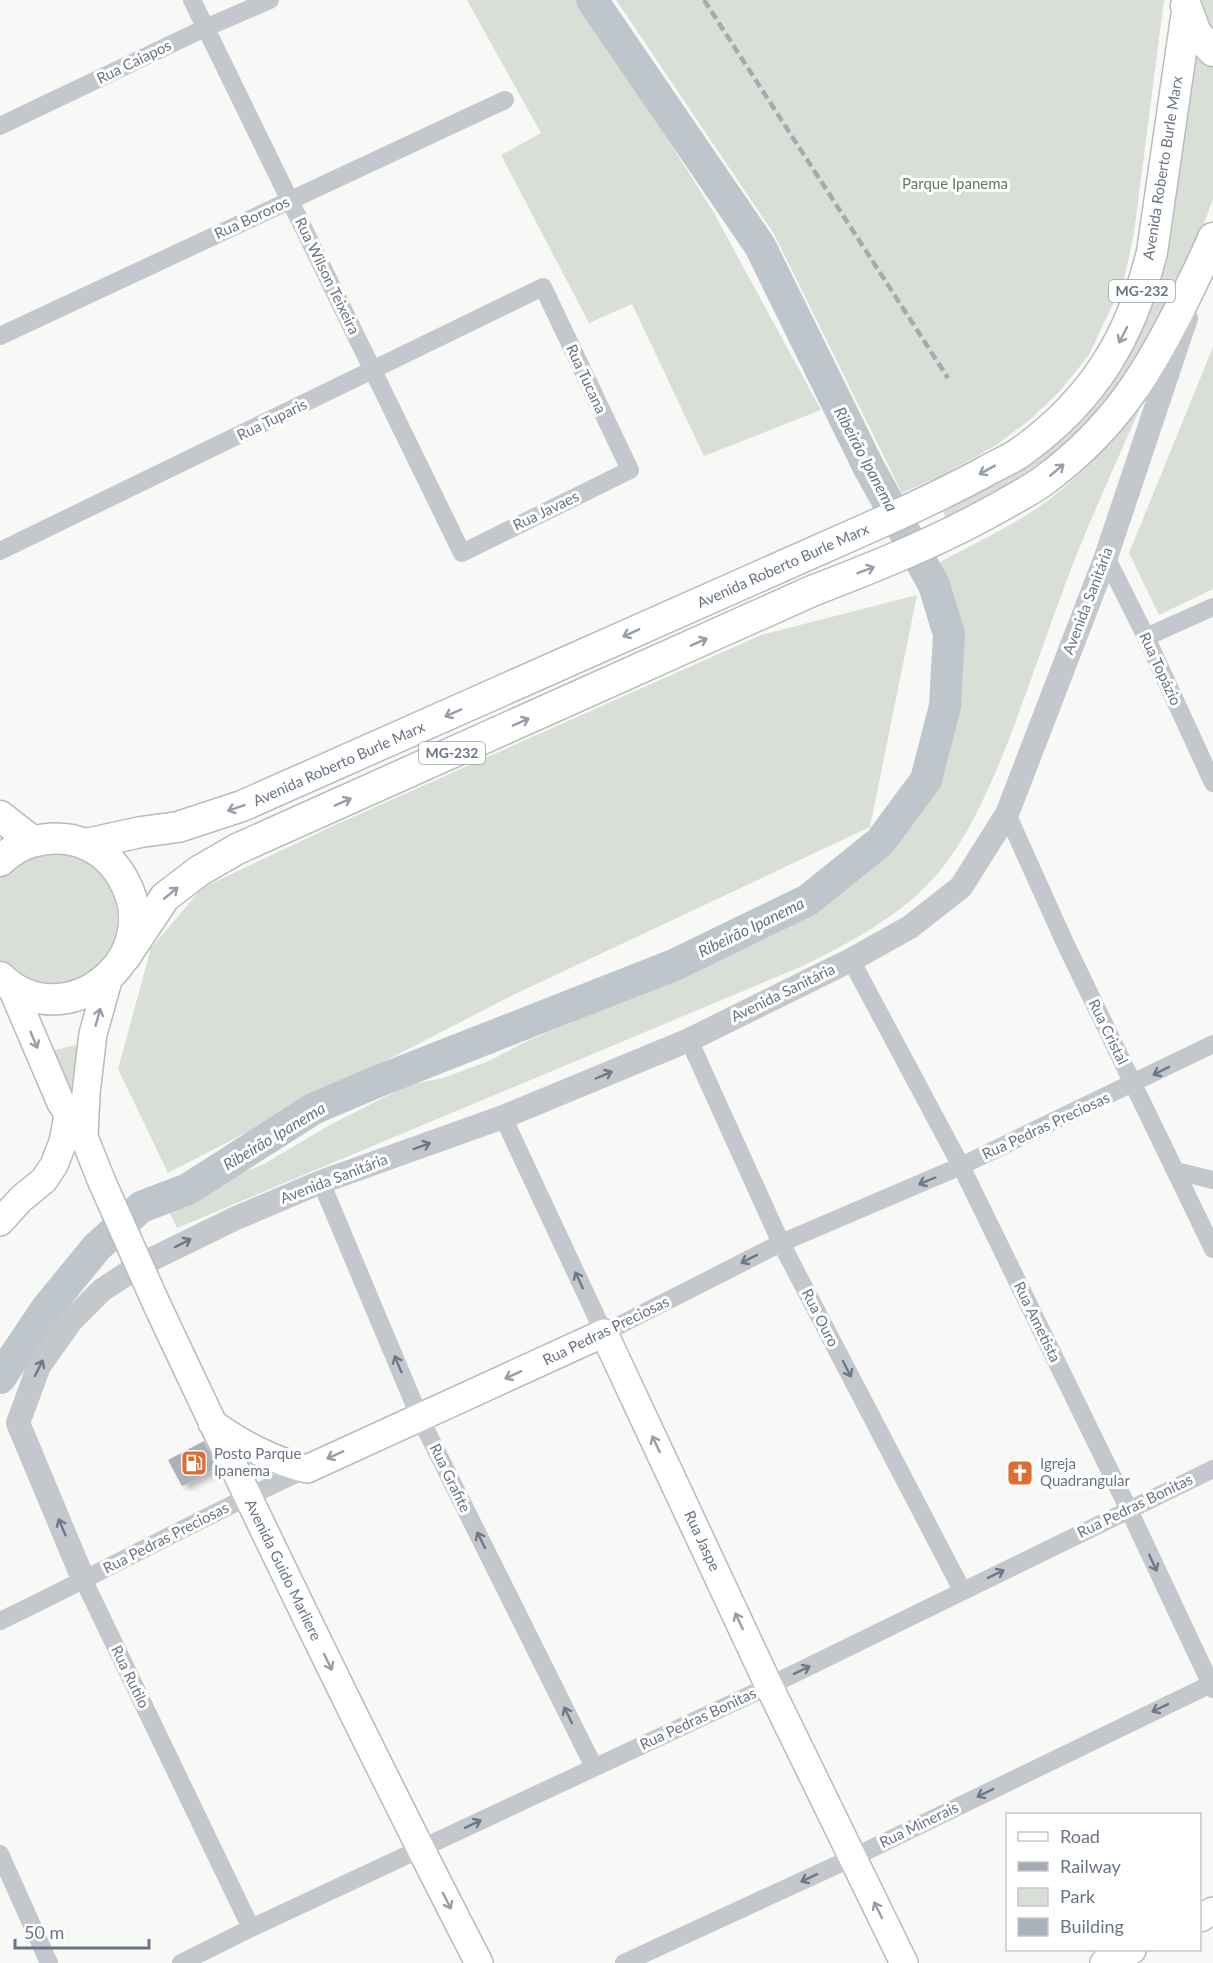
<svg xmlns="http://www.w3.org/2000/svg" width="1213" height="1963" viewBox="0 0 1213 1963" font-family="Lato,sans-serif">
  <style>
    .green { fill: #d9dfd7 }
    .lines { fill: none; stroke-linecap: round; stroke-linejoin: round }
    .river { stroke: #bec6cc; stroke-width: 32 }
    .building { fill: #abb1b8; filter: url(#shadow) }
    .secondary-casing { stroke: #b7babf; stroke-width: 30 }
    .primary-casing { stroke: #b7bbbf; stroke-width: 33 }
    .minor { stroke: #c4c7cb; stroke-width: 18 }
    .tertiary { stroke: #c4c7cb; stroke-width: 24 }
    .secondary { stroke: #fff; stroke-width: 27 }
    .primary { stroke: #fff; stroke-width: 30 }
    .rail { stroke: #a5aab0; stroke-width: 4.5; stroke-dasharray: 9 4.5; stroke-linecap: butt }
    .secondary-bridge-casing { stroke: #b7babf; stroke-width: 30; stroke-linecap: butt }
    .secondary-bridge { stroke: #fff; stroke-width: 27 }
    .oneway { stroke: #969eaa }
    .oneway2 { stroke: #6e7988 }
    .labels { text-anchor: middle; stroke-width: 6; stroke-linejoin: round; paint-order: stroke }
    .shield { fill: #fff; stroke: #969eaa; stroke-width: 1.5 }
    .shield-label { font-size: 14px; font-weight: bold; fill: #697585 }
    .street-label { font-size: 15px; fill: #697585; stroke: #fff }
    .park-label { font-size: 15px; fill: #657863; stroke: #fff }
    .poi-label { font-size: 15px; fill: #697585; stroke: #fff; text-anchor: start }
    .water-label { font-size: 16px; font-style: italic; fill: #647681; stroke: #fff }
  </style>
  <defs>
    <filter id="shadow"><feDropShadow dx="6" dy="4" stdDeviation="3" flood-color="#0004"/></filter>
  </defs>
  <rect width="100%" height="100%" fill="#f8f8f6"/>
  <!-- green -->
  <path class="green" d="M467,0H580L714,213L821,410L704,456L632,304L589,323L501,155L541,133Z
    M616,0H1164L1134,233L1124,280L1089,355L1060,391L1031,419L995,446L943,475L902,493L774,234Z
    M1202,0H1213V31L1203,10Z
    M1194,34L1213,54V199L1188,267L1132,368L1098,413L1037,471L948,522L943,512L1030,462L1107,385Z
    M1213,347V589L1159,615L1129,553Z
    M1150,385C1124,446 1095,507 1071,569C1047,631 1027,695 1002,757C985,797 967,838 939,872C902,916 848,944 798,968L177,1228L167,1208L220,1182L264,1164L328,1126L408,1085L443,1078L489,1061L523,1043L750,946L792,924L884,850L921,809L941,776L953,739L957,700L961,622L940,562C975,543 1015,525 1047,501C1090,470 1120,428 1150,385Z
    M917,595L870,827L513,995L168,1173L118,1069L151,948L202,888L335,825L761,635Z
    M30,853C42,853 59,850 71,854C119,870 134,934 95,969C88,975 78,983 68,984C62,985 55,984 50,985C44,985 36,986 31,985C21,982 9,971 0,966V873Z
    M83,1043L78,1122L44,1053Z"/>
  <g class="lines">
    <!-- river -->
    <path class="river" d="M0,1378L47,1308L97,1247L141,1207L188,1189L313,1109L376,1082L674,965L808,900L880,842L926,780L945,706L949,634L934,585L869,468L760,246L592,0"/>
  </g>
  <!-- building -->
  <path class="building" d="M204,1441L217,1468L182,1486L168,1460Z"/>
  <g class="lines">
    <defs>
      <path id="secondary" d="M11,986L61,1103L84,1137L102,1182
        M84,1137L86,1093L93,1034L109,977
        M0,1222L21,1199L44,1180L54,1165L63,1142L68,1115
        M157,1305C261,1526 367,1746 479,1963
        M212,1423C242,1444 271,1460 307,1469L604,1333L769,1686L904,1963
        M1200,1918L1213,1911
        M1104,1963L1132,1950"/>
      <path id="primary" d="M1186,6L1196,33L1213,51
        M0,816L32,841
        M86,844L141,832L178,827L242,806L875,525C913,508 950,491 986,471C998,464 1012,459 1022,451C1094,399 1131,337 1152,252L1187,11
        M0,861C19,842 46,835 72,840C93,845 111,858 122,877C170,958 64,1040 0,977
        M125,957L165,897L199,871L237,849L812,591C877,566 942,540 1003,505C1017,497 1033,489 1046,479C1115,427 1149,372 1186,296C1195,277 1205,258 1213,238"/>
    </defs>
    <!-- secondary casing -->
    <use href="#secondary" class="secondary-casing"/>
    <!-- primary casing -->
    <use href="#primary" class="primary-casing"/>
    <!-- minor -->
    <path class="minor" d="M0,126L205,28L270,0
      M0,336L505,100
      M0,551L543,287L630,470L462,553C372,369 282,184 192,0
      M1106,557L1146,637L1213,783
      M1146,637L1213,607
      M1007,814L1065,943L1213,1249
      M851,960L961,1166L1129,1510L1213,1689
      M689,1040L781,1243L962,1590
      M503,1117L604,1333L781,1243L961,1166L1213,1044
      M1176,1171L1213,1180
      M321,1182L420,1418L594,1767
      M84,1581L251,1928
      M0,1621C103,1572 203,1516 307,1469
      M0,1854L49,1963
      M181,1963L251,1928L769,1686L1213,1469
      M624,1963L852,1858L1213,1683"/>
    <!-- tertiary -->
    <path class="tertiary" d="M84,1581L18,1423L39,1366L71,1321L102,1290L140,1265L234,1219L321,1182L503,1117L689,1040L851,960L910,927L961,887L1007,814L1106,557L1186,318"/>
    <!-- secondary -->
    <use href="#secondary" class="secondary"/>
    <!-- primary -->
    <use href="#primary" class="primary"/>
    <!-- rail -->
    <path class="rail" d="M704,0L948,378"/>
    <defs>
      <path id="secondary-bridge" d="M102,1182L157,1305"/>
    </defs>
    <!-- secondary-bridge casing -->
    <use href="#secondary-bridge" class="secondary-bridge-casing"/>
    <!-- secondary-bridge -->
    <use href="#secondary-bridge" class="secondary-bridge"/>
  </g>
  <!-- one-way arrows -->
  <defs><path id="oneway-shaft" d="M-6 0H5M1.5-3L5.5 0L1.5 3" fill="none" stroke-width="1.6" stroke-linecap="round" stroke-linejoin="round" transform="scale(1.5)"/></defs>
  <g class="oneway">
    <use href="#oneway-shaft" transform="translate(1123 335) rotate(117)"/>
    <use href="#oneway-shaft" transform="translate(987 470) rotate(151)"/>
    <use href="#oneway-shaft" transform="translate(1057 470) rotate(-40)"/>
    <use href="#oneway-shaft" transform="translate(866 570) rotate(-21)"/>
    <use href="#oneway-shaft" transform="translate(631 633) rotate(156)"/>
    <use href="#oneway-shaft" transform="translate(699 642) rotate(-24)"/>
    <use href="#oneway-shaft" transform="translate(453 713) rotate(156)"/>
    <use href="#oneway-shaft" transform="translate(521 722) rotate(-24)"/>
    <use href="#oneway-shaft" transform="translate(343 802) rotate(-24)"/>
    <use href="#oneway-shaft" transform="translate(236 808) rotate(161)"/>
    <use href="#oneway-shaft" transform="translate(171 893) rotate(-40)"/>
    <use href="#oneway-shaft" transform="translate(98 1017) rotate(-74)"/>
    <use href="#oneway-shaft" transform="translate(34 1040) rotate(67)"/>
    <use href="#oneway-shaft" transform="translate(513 1375) rotate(155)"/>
    <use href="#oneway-shaft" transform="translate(656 1444) rotate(-115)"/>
    <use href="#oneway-shaft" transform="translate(335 1455) rotate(156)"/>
    <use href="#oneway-shaft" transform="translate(739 1621) rotate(-115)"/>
    <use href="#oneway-shaft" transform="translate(328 1662) rotate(64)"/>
    <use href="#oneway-shaft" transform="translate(447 1901) rotate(63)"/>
    <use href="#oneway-shaft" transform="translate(878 1910) rotate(-116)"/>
  </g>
  <g class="oneway2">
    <use href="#oneway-shaft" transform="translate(1161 1071) rotate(153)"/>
    <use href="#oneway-shaft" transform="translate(604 1075) rotate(-23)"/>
    <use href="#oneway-shaft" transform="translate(422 1146) rotate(-20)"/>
    <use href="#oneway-shaft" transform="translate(927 1181) rotate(157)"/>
    <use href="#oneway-shaft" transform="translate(183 1243) rotate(-27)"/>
    <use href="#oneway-shaft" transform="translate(749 1259) rotate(153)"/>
    <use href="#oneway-shaft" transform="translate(579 1280) rotate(-115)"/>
    <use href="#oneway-shaft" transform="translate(398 1364) rotate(-113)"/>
    <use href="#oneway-shaft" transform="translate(39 1368) rotate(-63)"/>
    <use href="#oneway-shaft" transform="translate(847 1369) rotate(63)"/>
    <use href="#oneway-shaft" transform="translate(62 1527) rotate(-113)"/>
    <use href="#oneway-shaft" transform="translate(481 1540) rotate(-116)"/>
    <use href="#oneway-shaft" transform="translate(1153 1563) rotate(65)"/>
    <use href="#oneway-shaft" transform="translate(996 1574) rotate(-26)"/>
    <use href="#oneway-shaft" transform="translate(802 1670) rotate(-26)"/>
    <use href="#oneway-shaft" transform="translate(1160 1708) rotate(154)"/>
    <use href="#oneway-shaft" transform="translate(568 1715) rotate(-116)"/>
    <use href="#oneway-shaft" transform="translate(985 1793) rotate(154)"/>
    <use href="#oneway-shaft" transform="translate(473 1824) rotate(-25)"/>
    <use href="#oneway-shaft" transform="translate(809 1878) rotate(155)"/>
  </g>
  <!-- icons -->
  <defs>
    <symbol id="fuel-square" viewBox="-11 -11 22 22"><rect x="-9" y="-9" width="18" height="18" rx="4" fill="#dc6e33" stroke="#fff"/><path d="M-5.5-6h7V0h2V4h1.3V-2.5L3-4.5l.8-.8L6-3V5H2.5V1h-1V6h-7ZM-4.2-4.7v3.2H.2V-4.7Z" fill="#fff"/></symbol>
    <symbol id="church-square" viewBox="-11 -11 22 22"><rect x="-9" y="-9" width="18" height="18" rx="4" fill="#dc6e33" stroke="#fff"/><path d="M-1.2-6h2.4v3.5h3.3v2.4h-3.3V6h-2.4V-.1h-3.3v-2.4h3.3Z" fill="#fff"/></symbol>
  </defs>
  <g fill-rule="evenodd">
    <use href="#fuel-square" x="179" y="1448" width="30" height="30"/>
    <use href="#church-square" x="1005" y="1458" width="30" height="30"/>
  </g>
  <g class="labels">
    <!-- shield labels -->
    <g class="shield">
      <rect x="1109" y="280" width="66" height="22" rx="4.5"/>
      <rect x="419" y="742" width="66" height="22" rx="4.5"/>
    </g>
    <g class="shield-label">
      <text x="1142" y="296">MG-232</text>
      <text x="452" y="758">MG-232</text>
    </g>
    <!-- street labels -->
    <g class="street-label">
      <text transform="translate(134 62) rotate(-26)" y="5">Rua Caiapos</text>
      <text transform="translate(1163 168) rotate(-81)" y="5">Avenida Roberto Burle Marx</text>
      <text transform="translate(252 218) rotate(-25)" y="5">Rua Bororos</text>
      <text transform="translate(327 276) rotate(64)" y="5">Rua Wilson Teixeira</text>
      <text transform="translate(586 379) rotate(65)" y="5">Rua Tucana</text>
      <text transform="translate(272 420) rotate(-26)" y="5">Rua Tuparis</text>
      <text transform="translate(546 511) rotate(-26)" y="5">Rua Javaes</text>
      <text transform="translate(783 566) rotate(-24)" y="5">Avenida Roberto Burle Marx</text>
      <text transform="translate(1088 601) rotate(-69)" y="5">Avenida Sanitária</text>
      <text transform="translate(1160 669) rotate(65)" y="5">Rua Topázio</text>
      <text transform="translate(339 764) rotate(-24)" y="5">Avenida Roberto Burle Marx</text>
      <text transform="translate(783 993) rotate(-26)" y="5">Avenida Sanitária</text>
      <text transform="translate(1108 1032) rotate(64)" y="5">Rua Cristal</text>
      <text transform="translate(1046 1126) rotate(-25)" y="5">Rua Pedras Preciosas</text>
      <text transform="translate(334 1179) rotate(-21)" y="5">Avenida Sanitária</text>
      <text transform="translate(820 1318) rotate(63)" y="5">Rua Ouro</text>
      <text transform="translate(1037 1322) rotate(64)" y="5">Rua Ametista</text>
      <text transform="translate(606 1331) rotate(-26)" y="5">Rua Pedras Preciosas</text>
      <text transform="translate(450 1478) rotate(64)" y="5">Rua Grafite</text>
      <text transform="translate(1135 1506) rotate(-26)" y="5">Rua Pedras Bonitas</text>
      <text transform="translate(166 1538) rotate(-27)" y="5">Rua Pedras Preciosas</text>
      <text transform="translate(702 1541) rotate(65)" y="5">Rua Jaspe</text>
      <text transform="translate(283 1570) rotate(64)" y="5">Avenida Guido Marliere</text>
      <text transform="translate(130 1677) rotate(64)" y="5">Rua Rutilo</text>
      <text transform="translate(698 1719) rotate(-25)" y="5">Rua Pedras Bonitas</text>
      <text transform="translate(919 1825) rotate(-26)" y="5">Rua Minerais</text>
    </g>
    <!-- park labels -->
    <g class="park-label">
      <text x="955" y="189">Parque Ipanema</text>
    </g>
    <!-- poi labels -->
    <g class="poi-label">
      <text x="214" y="1459">Posto Parque<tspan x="214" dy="17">Ipanema</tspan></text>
      <text x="1040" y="1469">Igreja<tspan x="1040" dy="17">Quadrangular</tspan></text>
    </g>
    <!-- water labels -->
    <g class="water-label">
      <text transform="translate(866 459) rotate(62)" y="6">Ribeirão Ipanema</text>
      <text transform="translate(751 927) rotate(-26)" y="6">Ribeirão Ipanema</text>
      <text transform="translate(274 1136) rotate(-31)" y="6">Ribeirão Ipanema</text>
    </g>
  </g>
  <!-- legend -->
  <rect x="1006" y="1813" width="195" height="138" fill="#ffffff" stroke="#c3c8ce" stroke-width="1.5"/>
  <rect x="1018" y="1832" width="30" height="9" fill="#ffffff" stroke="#c3c8ce" stroke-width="1.5"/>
  <text x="1060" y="1843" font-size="18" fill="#697585">Road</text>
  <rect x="1018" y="1862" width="30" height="9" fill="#a5aab0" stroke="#c3c8ce" stroke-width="1.5"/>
  <text x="1060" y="1873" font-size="18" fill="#697585">Railway</text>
  <rect x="1018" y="1888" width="30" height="18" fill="#d9dfd7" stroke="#c3c8ce" stroke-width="1.5"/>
  <text x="1060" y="1903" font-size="18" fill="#697585">Park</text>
  <rect x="1018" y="1918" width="30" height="18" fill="#abb1b8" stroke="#c3c8ce" stroke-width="1.5"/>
  <text x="1060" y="1933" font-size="18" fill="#697585">Building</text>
  <!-- scale -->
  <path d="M15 1939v9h134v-9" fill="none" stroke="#697585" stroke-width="3"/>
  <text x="24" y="1939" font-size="18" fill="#697585" stroke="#ffffff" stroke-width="4.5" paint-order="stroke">50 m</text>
</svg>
